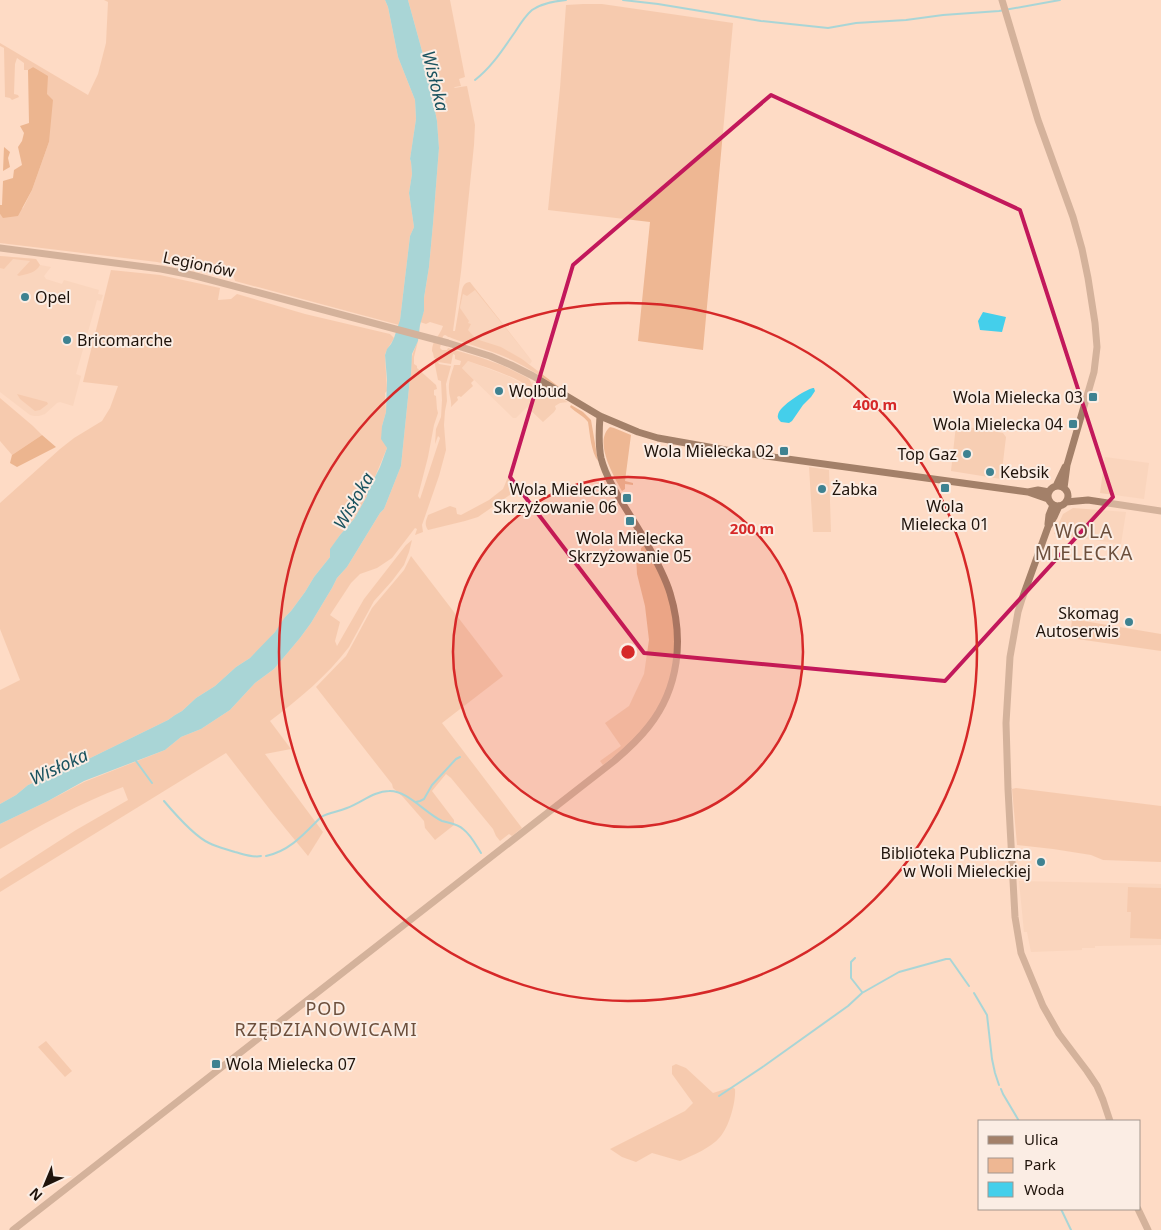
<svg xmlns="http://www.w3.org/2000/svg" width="1161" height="1230" viewBox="0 0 1161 1230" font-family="'Noto Sans',sans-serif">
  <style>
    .built { fill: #f7ceb3 }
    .green { fill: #eeb793 }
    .forest { fill: #d8884f }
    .water { fill: #44cfeb }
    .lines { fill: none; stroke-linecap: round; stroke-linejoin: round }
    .stream { stroke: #44cfeb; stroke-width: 2 }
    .tertiary { stroke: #a38069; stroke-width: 7 }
    .marked { fill: none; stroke: #c2185b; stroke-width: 4; stroke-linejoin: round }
    .ring { fill: none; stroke: #d62828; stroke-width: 2.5 }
    .poi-dot { fill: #3e8291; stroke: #fbede4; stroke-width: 2 }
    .labels { text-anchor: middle; stroke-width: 4; stroke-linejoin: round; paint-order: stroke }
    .street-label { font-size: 16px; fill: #1f130b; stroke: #fbede4 }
    .poi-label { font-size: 16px; fill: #1f130b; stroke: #fbede4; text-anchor: end }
    .water-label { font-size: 18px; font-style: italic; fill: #1a535f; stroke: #fbede4 }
    .neighbourhood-label { font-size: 18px; letter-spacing: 1px; fill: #6c4f3c; stroke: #fbede4 }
    .quarter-label { font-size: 19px; letter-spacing: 1px; fill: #6c4f3c; stroke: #fbede4 }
    .centre { fill: #d62828; stroke: #fbede4; stroke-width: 2.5 }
    .ring-label { font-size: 15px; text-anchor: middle; font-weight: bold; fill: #d62828; stroke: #fbede4; stroke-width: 4; stroke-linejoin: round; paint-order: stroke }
  </style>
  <rect width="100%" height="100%" fill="#fedbc5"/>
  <!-- built -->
  <path class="built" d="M0,256L36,259L40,265L51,267L44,276L46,279L62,284L64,280L99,290L98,294L103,295L101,301L97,300L76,374L81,376L73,406L60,402L57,403L45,414L39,416H34L30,415L0,392Z
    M471,284L532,361L530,364L460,335V308L463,294Z
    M468,361L510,377L531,389L533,387L531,381L568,402L560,403L555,406L556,409L554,412L543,422L527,407L516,418H513L462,368Z
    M956,425L1003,433L1006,437L1001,479L951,471Z
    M1105,457L1149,463L1144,499L1100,493Z
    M809,467L829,470L831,532H813Z
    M1073,508L1126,512L1121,544L1054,534L1063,514Z
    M1019,881L1161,884V945L1095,946V948H1082V950L1031,952L1027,932H1024Z"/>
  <!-- green -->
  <path class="green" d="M104,0H385L388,7L398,57L415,100L416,119L410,159L411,162L412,174L409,193L414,227L410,236L400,320L399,325L235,281C233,270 229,271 219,268L217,275L157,262L0,243V214L2,216L23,208L32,190L49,142L47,94L33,67L28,70H24V63L17,58L15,64L14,94L18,95L19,97L12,100L10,98L5,97L4,48L0,46V43L88,95L98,74L106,43L108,2Z
    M408,0H450L465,77L459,79L461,86L455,87L454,88L467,86L475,125L474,145L461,272L453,331H455L462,290C463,286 465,282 470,282L532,361L475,290L467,296L463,294L460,308L469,321L468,323L471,324L468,330L476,339L501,347L522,359L559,387V388C544,378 528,368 512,360C493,351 473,346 454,339L449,337H448L447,336L445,335L443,336L440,348L442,350H447L448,348L482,358L504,366L528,378C531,381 533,385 532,389C513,375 490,369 468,361L462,368L474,380L471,383L473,386L461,397L459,396L457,397L458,400L451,407C452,401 449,396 449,390C448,381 452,373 454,365H460L461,361L455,359V355L453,354L451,364L438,362L439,364L451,366L446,384L447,401L445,411L444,425L446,450L439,476L422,525L423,532L415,535L417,529L415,528L392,558L377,568L360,574L351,583L330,615L340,622L335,641L337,646L364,599L406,545L412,540L409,552L404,565L392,581L374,601L349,647C327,676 299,699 270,721L291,749L265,754L323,832L308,856L271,811L226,753L0,892V879L76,830L128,800L123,787C80,803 39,826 0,849V824L48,801L84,782L165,750L181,737L201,729L230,710L255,683L274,669L300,638L311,623L332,588L337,578L347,567L380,513L384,509L401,466L410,378C412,373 411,367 411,361C412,354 415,348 418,341L414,357V364L417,366V368L436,385L437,389L434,390V395L436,396L437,409L438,413L434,425L428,457L418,496L420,499L440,438L438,436L435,444L436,429L441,417L442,400L441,381L438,380L434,360L438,361L440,358L437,359L434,358L433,353L432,351C432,340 440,336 443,326L430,322L426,324L420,322L424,311V298L429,267L433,224L439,148L437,121L427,69Z
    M583,4H602L733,23L703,350L638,341L650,222L548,210L560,88L566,5Z
    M0,256L36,259L40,265C36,273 27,274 19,276L17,275L30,261L13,259L4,269L0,268Z
    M111,270L160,275L220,288L218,300L231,299L237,294L305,314L390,334L394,338C391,344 387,348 385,355L387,391L385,393L386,412L382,426L387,448L367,496L354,519L340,535L331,549L330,557L314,577L305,592L291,611L285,617L281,625L261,648L250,658L236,667L215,686L196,698L182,711L175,715L168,720L72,767L28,785L16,795L0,804V690L20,680L0,629V503L60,449L74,438L102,421L110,408L118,386L83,382Z
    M17,394L47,402L48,404L40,410L35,411L20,399Z
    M0,398L33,426L42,435L12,455L0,441Z
    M571,405L583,412L591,420L598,461C591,452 590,434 588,422C584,416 576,413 570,407Z
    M610,427L614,428L631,435L625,481L633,483V485L625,484V489L622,491C614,477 593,441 610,427Z
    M508,477L517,490L478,517L465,521L428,530C424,524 426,521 428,515L450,506L456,508L457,514L461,515L489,500L503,489Z
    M645,545C653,560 661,575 667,591C680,631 677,681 653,717C640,736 621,751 603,765L600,761L621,746L605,723L629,706L644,674L649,640L645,606L637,574L636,556L641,554V548Z
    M411,556L503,676L442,723L522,828L512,836L509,834L500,841L496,836L493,829L451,778L446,774L432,791L454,820V825L435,840L425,828L424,821L403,797L393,788L392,784L316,687L346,656L372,608L404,570Z
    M1072,619L1161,634V651L1070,638Z
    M1016,788L1161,806V862L1103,860L1091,855L1053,849L1017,845L1012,789Z
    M1128,887L1161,888V939L1130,938L1131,912H1127Z
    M46,1041L72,1071L65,1077L38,1047Z
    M676,1064L686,1068L713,1093L732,1087L735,1089C736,1102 729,1127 720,1137C711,1148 693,1155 680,1161L652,1153L636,1162L622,1157L610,1149L685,1111L693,1103L672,1074V1066Z"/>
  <!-- forest -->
  <path class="forest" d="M33,67L48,76L47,94L53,100L49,142L32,190L18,216L3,218L0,214V205H2L3,181L13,178L14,170L22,165L18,147L22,141L24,133L20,126L29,123L28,70Z
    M4,147L10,152L8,158L10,167L3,171Z
    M42,435L56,447L17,467L10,463L12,455Z"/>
  <!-- water -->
  <path class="water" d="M385,0H408L427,69L437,121L439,148L433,224L429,267L424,298V311L420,325L418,341L412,354L411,375L410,378L401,466L384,509L380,513L347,567L337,578L332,588L311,623L300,638L274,669L255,683L230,710L201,729L181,737L165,750L84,781L48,801L0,824V804L16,795L28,785L72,767L168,720L175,715L182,711L196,698L215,686L236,667L250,658L275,632L285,617L291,611L305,592L314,577L330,557V549L340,535L354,519L367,496V493L380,467L387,448L381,439L382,426L386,412L387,380L385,355L387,349L391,344L394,338L400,320L410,236L414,227L409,193L412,174L411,162L410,159L416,119L415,100L398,57L388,7Z
    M983,312L1006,317L1002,332L980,330L978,321Z
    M813,388H814L815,391L811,397L803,405L792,421L789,423L781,422C779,420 777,418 778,415C779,406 805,390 813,388Z"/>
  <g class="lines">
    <!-- stream -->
    <path class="stream" d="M623,0L658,4L761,21L828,28L856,23L906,20L943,15L999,11L1060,0
      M475,80C492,67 503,49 515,32C520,24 525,16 532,10C542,3 555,1 566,0
      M136,761L152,783
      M164,801C175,814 194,836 209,843C217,847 226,849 235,852C243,854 253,858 261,856
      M416,802L420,801L424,799L432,785L456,759L460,757
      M266,856C290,851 305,833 321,817C330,812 338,812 347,808C361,803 374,791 389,791C407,790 425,813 442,821C449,823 458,824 463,829C471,835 476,845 481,853
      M855,958L851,962V978L862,992
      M974,993L987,1015L992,1059L995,1073L999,1085
      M1001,1089L1003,1094L1019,1121
      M719,1096L764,1066L848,1006L862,993L899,972L946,959H950L969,986
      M1061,1209L1071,1230"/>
    <!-- tertiary -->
    <path class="tertiary" d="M1002,0L1038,120L1073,217L1082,249L1088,278L1095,323L1097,347L1094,372L1067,465L1064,488
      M0,248L161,269L192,275L448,343L490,356L511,365L533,376L600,416L638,432L658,438L737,452L1028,492L1038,490L1049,492
      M1048 496a10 10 0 1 1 20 0a10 10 0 1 1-20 0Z
      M1056,486L1065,467
      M1028,492L1048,499
      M1066,502L1088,500L1161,511
      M1059,506L1054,517L1048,527L1022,599L1018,612L1010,657L1006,723L1008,789L1015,917L1021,953L1043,1006L1059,1034L1087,1071L1097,1086L1103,1100L1110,1121
      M1048,524L1049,515L1053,505
      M1138,1209L1148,1230
      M13,1230L614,761C627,750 639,739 649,726C679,688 684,639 670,593C664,573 652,553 642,535C629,512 607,483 601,458C598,444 599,430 600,416"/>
  </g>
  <!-- marked area -->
  <path d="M0 0H1161V1230H0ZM771,95L1020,210L1113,497L945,681L644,653L510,477L573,265Z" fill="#fedbc5" fill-opacity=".55" fill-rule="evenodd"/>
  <path class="marked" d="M771,95L1020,210L1113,497L945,681L644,653L510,477L573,265Z"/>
  <!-- distance rings -->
  <circle cx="628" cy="652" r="175" fill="#d62828" fill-opacity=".12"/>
  <g class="ring">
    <circle cx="628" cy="652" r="175"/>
    <circle cx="628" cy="652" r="349"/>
  </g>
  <!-- markers -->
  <g class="poi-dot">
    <circle cx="25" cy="297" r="5"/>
    <circle cx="67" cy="340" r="5"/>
    <circle cx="499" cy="391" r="5"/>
    <rect x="1088" y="392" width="10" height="10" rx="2.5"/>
    <rect x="1068" y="419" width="10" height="10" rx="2.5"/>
    <rect x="779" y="446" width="10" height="10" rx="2.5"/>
    <circle cx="967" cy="454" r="5"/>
    <circle cx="990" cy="472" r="5"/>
    <rect x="940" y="483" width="10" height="10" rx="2.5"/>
    <circle cx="822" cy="489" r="5"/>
    <rect x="622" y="493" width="10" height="10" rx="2.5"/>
    <rect x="625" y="516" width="10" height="10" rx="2.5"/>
    <circle cx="1129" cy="622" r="5"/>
    <circle cx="1041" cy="862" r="5"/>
    <rect x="211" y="1059" width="10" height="10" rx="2.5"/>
  </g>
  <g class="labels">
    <!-- street labels -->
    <g class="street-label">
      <text transform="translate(199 264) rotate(12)" y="6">Legionów</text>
    </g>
    <!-- poi labels -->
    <g class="poi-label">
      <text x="35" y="303" text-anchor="start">Opel</text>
      <text x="77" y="346" text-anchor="start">Bricomarche</text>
      <text x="509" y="397" text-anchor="start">Wolbud</text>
      <text x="1083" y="403">Wola Mielecka 03</text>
      <text x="1063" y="430">Wola Mielecka 04</text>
      <text x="774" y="457">Wola Mielecka 02</text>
      <text x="957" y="460">Top Gaz</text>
      <text x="1000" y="478" text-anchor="start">Kebsik</text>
      <text x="617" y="495">Wola Mielecka<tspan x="617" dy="18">Skrzyżowanie 06</tspan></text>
      <text x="832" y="495" text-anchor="start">Żabka</text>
      <text x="945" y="512" text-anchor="middle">Wola<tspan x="945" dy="18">Mielecka 01</tspan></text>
      <text x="630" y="544" text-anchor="middle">Wola Mielecka<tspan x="630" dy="18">Skrzyżowanie 05</tspan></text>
      <text x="1119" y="619">Skomag<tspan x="1119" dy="18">Autoserwis</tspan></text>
      <text x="1031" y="859">Biblioteka Publiczna<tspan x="1031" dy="18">w Woli Mieleckiej</tspan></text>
      <text x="226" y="1070" text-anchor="start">Wola Mielecka 07</text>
    </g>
    <!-- water labels -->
    <g class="water-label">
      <text transform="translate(435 81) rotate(76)" y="6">Wisłoka</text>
      <text transform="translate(354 501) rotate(-60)" y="6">Wisłoka</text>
      <text transform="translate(59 767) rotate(-25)" y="6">Wisłoka</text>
    </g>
    <!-- neighbourhood labels -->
    <g class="neighbourhood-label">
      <text x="326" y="1015">POD<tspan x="326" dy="21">RZĘDZIANOWICAMI</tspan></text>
    </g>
    <!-- quarter labels -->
    <g class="quarter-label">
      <text x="1084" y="538">WOLA<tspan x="1084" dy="22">MIELECKA</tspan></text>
    </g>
  </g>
  <circle cx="628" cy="652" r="8" class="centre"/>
  <g class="ring-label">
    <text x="875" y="410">400 m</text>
    <text x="752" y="534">200 m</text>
  </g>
  <!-- legend -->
  <rect x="978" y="1120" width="162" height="90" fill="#fbede4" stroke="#a3968d"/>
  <rect x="988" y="1136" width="25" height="8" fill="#a38069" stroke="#a3968d"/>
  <text x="1024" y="1145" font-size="15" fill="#1f130b">Ulica</text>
  <rect x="988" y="1158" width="25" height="15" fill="#eeb793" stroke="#a3968d"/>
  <text x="1024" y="1170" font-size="15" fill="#1f130b">Park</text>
  <rect x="988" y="1182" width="25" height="15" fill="#44cfeb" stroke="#a3968d"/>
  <text x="1024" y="1195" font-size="15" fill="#1f130b">Woda</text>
  <!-- north arrow -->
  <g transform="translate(45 1185) rotate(224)" stroke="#fbede4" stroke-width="4" paint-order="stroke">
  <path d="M0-4L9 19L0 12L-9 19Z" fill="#1f130b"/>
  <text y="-8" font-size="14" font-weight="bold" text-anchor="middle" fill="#1f130b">N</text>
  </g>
</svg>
